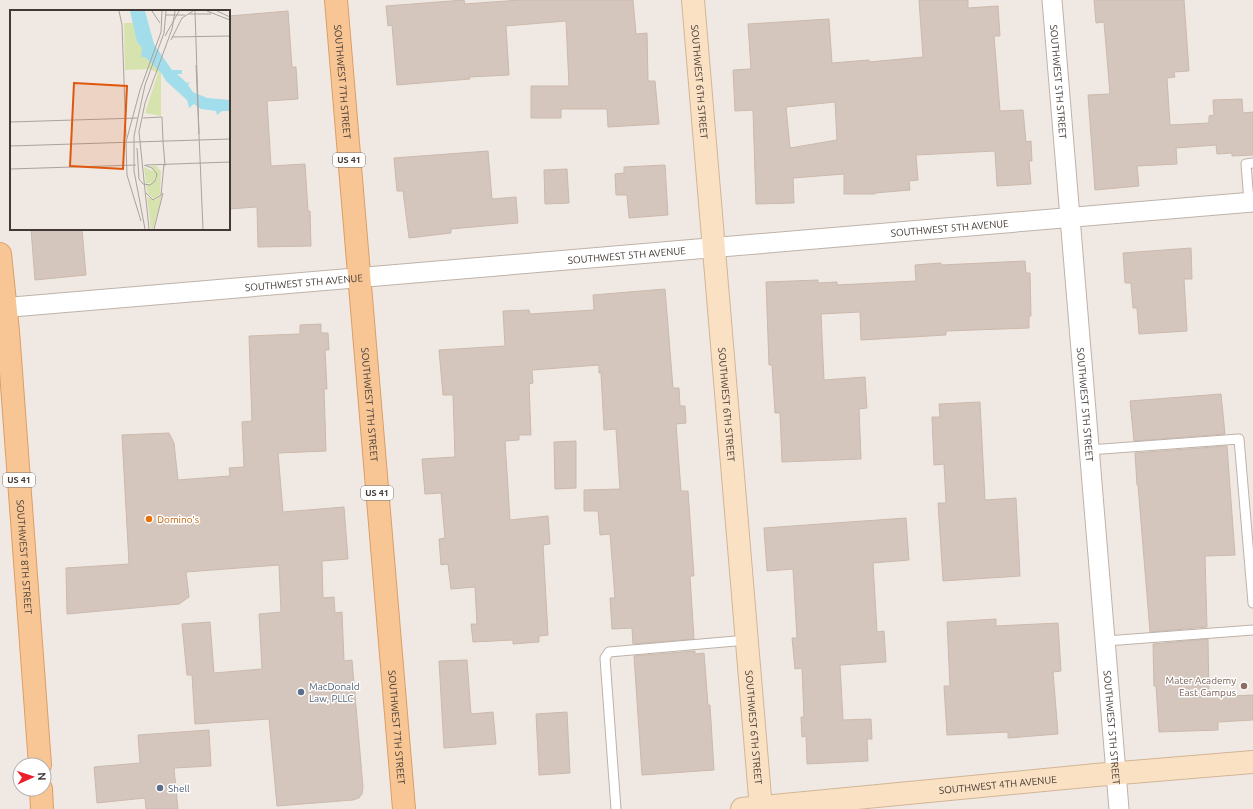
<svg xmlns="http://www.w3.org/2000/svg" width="1253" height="809" viewBox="0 0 1253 809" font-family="Ubuntu,sans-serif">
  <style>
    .building { fill: #d4c6bc; stroke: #cbb9ad; fill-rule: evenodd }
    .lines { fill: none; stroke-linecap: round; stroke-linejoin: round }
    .lane-casing { stroke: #beb2a9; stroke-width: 11 }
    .street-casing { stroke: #beb2a9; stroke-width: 21 }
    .secondary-casing { stroke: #d1b597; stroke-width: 24 }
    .primary-casing { stroke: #db9e66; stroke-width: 24 }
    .lane { stroke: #fff; stroke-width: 9 }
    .street { stroke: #fff; stroke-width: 19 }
    .secondary { stroke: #fbe1c3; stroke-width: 22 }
    .primary { stroke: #f8c695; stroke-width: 22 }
    .food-dot { fill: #e8710a; stroke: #fff; stroke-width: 1.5 }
    .education-dot { fill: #8d6e63; stroke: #fff; stroke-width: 1.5 }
    .service-dot { fill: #5c6f8a; stroke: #fff; stroke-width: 1.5 }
    .labels { text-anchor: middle; stroke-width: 3; stroke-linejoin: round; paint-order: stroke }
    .shield { fill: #fff; stroke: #7b7471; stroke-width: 1 }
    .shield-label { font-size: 9px; font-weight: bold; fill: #423934 }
    .street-label { font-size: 10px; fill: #423934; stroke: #fff }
    .food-label { font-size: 10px; fill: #c56008; stroke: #fff; text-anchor: start }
    .education-label { font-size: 10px; fill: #785e54; stroke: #fff; text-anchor: end }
    .service-label { font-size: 10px; fill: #4e5e75; stroke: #fff; text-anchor: start }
    .inset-road { fill: none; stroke: #aaa39d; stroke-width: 1 }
    .view { fill: #e0570e; fill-opacity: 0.15; stroke: #e0570e; stroke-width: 2 }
    .inset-edge { fill: none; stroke: #423934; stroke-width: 2 }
  </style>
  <rect width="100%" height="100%" fill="#f0e9e3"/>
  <!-- building -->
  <path class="building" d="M464,0L465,4L520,0H633L636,34L647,33L648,81H655L659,124L608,127L607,109H561V118H531V86H569L566,21L506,26L509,75L469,77L470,79L397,85L392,25L388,26L386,6Z
    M919,0H968V8L998,6L1000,36H994L1000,111L1023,110L1026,142L1031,141L1032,161H1029L1031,184L997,186L995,151L916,155L918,180L909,181L910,190L875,193V194H844V174L793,178L794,203L756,204L753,110L735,111L733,70L751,69L748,24L829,19L832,63L869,60V62L923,57ZM835,102L837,140L790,148L786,107Z
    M1094,0H1184L1189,71L1174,72L1175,77L1167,78L1170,125L1209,123V116L1214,115L1213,100L1242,99L1243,113L1253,112V155L1232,156V153L1217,154L1216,145L1176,148L1177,164L1137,166L1139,186L1095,190L1088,95L1110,94L1104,22L1096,23Z
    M288,11L292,67H296L298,99L267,101L271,166L305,164L308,211H310L311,246L258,247L257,207L229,209V16Z
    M488,151L492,199L516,197L518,223L451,229V233L409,238L403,191H397L394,158Z
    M665,165L668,215L629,218L627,195H616L615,174L624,173V167Z
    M567,169L569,203L545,204L544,170Z
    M31,229H82L86,275L35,280Z
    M1191,248L1192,279H1184L1187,331L1139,334L1137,308H1133L1131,283H1125L1123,253Z
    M1025,261L1026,273H1030L1031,316H1029V328L946,331V335L861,340L860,312L821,314L824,380L865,377L867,408L859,409L861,459L782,462L780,413H775L772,365H769L766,282L818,280V283L837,282V285L916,281L915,265L941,263V265Z
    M665,289L673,388H679L680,406H685L686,423L676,424L681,491H688L694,576H690L694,639L633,644L632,628L612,629L610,598H615L610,534L600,535L598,511H584V490L620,489L616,429L604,430L601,373H599V365L532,370L533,383L529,384L531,435H519V440L505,441L510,520L548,516L550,544L543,545L548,635L539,636V642L513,644V640L473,642L471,624H477L475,587L451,589L448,564L441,565L439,539L445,538L441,493L425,494L422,459L455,457L453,395H443L439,350L505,346L503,311L529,310L530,314L594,310L593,295Z
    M321,324V333H328L329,350H325L327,389H324L326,451L278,453L283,512L344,507L348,559L322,561L323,598L334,597L335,613L342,612L344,661L352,660L363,787L362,794L359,798L353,800L277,806L269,719L195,724L192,675H187L182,624L210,622L214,673L262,669L259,614L281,612L279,565L186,572L189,597L179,604L67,614L66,568L129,564L122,435L169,433L174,443L178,480L230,476L229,468L244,467L242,422L252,421L249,336L300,334V325Z
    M1221,394L1225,434L1134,441L1130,401Z
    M980,402L985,500L1016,498L1020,576L943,581L938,503H946L944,464L934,465L932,417H940L939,404Z
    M576,441V488L555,489L554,442Z
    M1227,446L1235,555L1205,556L1207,627L1150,632L1138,485H1137L1135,453Z
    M906,518L909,560L873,563L877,632L884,631L886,662L840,665L843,720L871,719L872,739H867L868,761L807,764L806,736L802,737L801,717H804L802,668L795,669L792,638H797L793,569L767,571L764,528Z
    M996,619V626L1058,623L1061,671L1053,672L1058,734L1008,738V732L947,735L944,686H950L947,622Z
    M1208,639L1209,697L1253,695V720L1218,722V730L1159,732L1156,686H1154L1153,644Z
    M695,651V654L704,653L708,705H710L714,770L642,775L634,656Z
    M467,660L471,714L493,712L496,744L444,748L439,661Z
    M567,712L570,773L539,775L536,714Z
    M209,730L211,766L174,768L178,809H146L145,798L97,803L94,767L140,763L138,735Z"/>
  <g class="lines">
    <defs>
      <path id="lane" d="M1249,202L1246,164L1253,163
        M1089,450L1239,439L1253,603
        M1106,641L1253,630
        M616,809L605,658L609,652L747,640"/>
      <g id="street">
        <path id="s1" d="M1052,0L1119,809"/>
        <path id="s2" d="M0,308L1253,202"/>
      </g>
      <g id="secondary">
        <path id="s3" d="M693,0L761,809"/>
        <path id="s4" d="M742,809L1096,775L1253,762"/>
      </g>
      <g id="primary">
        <path id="s5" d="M336,0L404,809"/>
        <path id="s6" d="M0,254L8,331L40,765"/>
        <path d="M41,789L42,809"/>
      </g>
    </defs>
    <!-- lane casing -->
    <use href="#lane" class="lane-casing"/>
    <!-- street casing -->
    <use href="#street" class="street-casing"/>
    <!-- secondary casing -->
    <use href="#secondary" class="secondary-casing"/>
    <!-- primary casing -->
    <use href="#primary" class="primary-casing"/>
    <!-- lane -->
    <use href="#lane" class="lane"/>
    <!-- street -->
    <use href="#street" class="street"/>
    <!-- secondary -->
    <use href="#secondary" class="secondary"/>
    <!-- primary -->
    <use href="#primary" class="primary"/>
  </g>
  <!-- markers -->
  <circle class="food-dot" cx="149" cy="519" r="4"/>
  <circle class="education-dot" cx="1244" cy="686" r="4"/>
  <g class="service-dot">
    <circle cx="301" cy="692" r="4"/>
    <circle cx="160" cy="788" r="4"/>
  </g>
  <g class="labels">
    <!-- shield labels -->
    <g class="shield">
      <rect x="333" y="153" width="32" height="14" rx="3"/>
      <rect x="3" y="473" width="32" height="14" rx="3"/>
      <rect x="361" y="486" width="32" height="14" rx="3"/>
    </g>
    <g class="shield-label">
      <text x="349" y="163">US 41</text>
      <text x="19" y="483">US 41</text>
      <text x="377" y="496">US 41</text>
    </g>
    <!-- street labels -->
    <g class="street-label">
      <text dy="4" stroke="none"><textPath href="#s5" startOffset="82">SOUTHWEST 7TH STREET</textPath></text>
      <text dy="4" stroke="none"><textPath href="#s3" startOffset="82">SOUTHWEST 6TH STREET</textPath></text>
      <text dy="4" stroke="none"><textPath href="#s1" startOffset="82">SOUTHWEST 5TH STREET</textPath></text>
      <text dy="4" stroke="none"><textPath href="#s2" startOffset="953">SOUTHWEST 5TH AVENUE</textPath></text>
      <text dy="4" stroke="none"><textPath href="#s2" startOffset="629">SOUTHWEST 5TH AVENUE</textPath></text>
      <text dy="4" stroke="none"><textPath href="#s2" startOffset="305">SOUTHWEST 5TH AVENUE</textPath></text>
      <text dy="4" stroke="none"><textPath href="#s5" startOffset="406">SOUTHWEST 7TH STREET</textPath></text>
      <text dy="4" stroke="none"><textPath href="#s1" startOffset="406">SOUTHWEST 5TH STREET</textPath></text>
      <text dy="4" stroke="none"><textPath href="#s3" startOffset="406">SOUTHWEST 6TH STREET</textPath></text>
      <text dy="4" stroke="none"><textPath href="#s6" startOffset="304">SOUTHWEST 8TH STREET</textPath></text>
      <text dy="4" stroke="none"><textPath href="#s5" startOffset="730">SOUTHWEST 7TH STREET</textPath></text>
      <text dy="4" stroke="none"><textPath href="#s3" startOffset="730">SOUTHWEST 6TH STREET</textPath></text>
      <text dy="4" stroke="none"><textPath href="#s1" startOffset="730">SOUTHWEST 5TH STREET</textPath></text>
      <text dy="4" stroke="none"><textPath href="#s4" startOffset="257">SOUTHWEST 4TH AVENUE</textPath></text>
    </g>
    <!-- food labels -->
    <g class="food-label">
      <text x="157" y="523">Domino's</text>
    </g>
    <!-- education labels -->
    <g class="education-label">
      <text x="1236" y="684">Mater Academy<tspan x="1236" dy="12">East Campus</tspan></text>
    </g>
    <!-- service labels -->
    <g class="service-label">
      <text x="309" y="690">MacDonald<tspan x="309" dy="12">Law, PLLC</tspan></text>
      <text x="168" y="792">Shell</text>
    </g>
  </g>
  <!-- overview -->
  <g transform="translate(10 10)">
    <rect width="220" height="220" fill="#f0e9e3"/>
    <path d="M114,13H123L127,32L132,38V47H135L151,62V106L135,103L148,63L139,59L115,60ZM141,156H146L151,161L150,184L144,189L138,184L136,176L147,169ZM134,157L146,163L144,171L136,174ZM153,182L143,219H141L137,187L146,190Z" fill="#d7e3ae"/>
    <path d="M120,1H135L144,34L162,60H172V64H167L177,73L180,72L178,75L183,82L197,88L220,90V101H212L207,105L206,101L191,99L184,94L179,98L177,90L156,71L152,64L135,47H131L132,38L127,32Z" fill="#a2ddeb"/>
    <path class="inset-road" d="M109,1L112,15L116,127M142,1L150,13M185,1L189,124M197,1L220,10M207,1L220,7M179,4H201M155,5H175M155,26L169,1M162,27L220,26M161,30L172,8L183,1M186,55L193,219M133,108L152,107L153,131M0,112L128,108M153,131L155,156M116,132L117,165M116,132L130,80L151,22L152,1M0,136L220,129M127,138L129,169L133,174L140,175L145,171L147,164L142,158L134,155M136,155L220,152M0,159L126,155M117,165L131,211M136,183L143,190L151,185L154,154M135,219L124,161V126L135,75L154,23L156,1M139,219L129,122L135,93L162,19L165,1M144,219L153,183"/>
    <path class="view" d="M64,73L117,76L113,159L60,156Z"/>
    <rect width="220" height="220" class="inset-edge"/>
  </g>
  <!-- north arrow -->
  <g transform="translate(32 777) rotate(87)"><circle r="19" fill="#ffffff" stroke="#b3b0ae"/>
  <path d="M0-3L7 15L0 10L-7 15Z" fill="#ed1e2c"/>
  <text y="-6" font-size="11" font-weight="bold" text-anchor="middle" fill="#423934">N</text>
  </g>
</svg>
